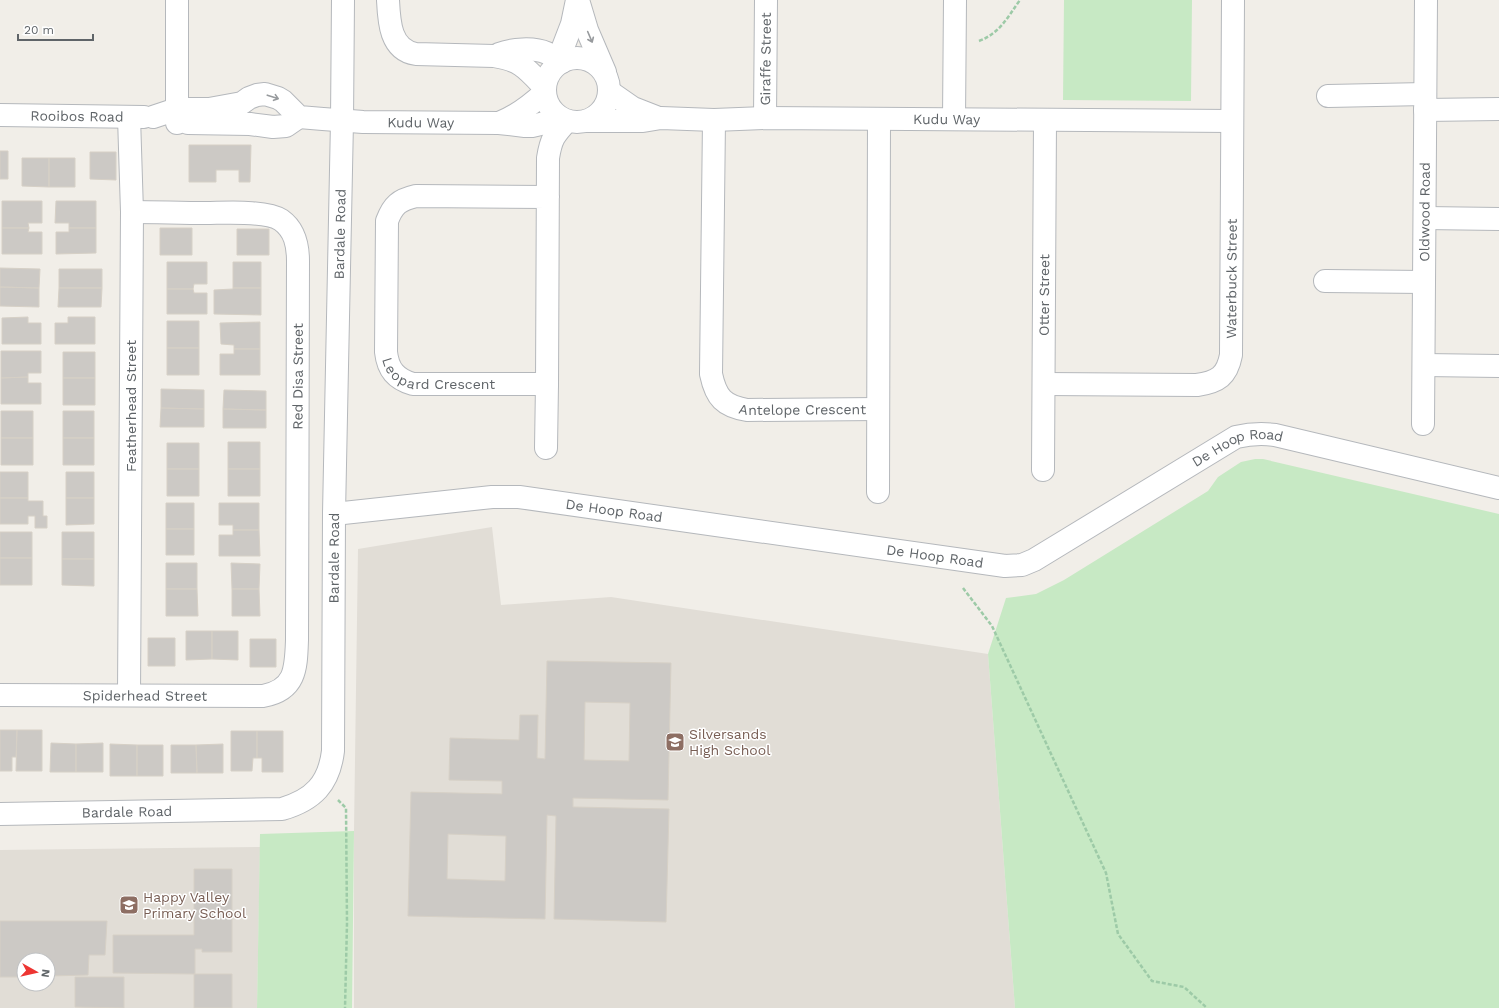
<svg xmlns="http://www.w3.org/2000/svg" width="1499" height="1008" viewBox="0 0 1499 1008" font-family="'Work Sans',sans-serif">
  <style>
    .education { fill: #e1ddd6; fill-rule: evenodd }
    .green { fill: #c7e9c4 }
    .building { fill: #ccc9c5; stroke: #d6d0c6; fill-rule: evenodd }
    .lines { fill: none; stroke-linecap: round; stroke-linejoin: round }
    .street-casing { stroke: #b5b8bc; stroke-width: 24 }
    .path { stroke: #9dcaa7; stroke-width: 2.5; stroke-dasharray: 4 2; stroke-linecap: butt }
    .street { stroke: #fff; stroke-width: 22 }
    .oneway { stroke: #979a9d }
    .labels { text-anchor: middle; stroke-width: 3; stroke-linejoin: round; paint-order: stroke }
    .street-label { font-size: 14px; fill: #5f6468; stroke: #fff }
    .education-label { font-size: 14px; fill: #785e54; stroke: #fff; text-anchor: start }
  </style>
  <rect width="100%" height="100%" fill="#f1eee8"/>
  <!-- education -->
  <path class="education" d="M492,527L501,605L611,597L988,654L1015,1008H354V831L358,549Z
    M260,847L257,1008H0V850ZM24,960H48V984H24Z"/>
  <!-- green -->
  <path class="green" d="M1064,0H1192L1191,101L1063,100Z
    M1255,459H1263L1499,514V1008H1015L988,654L1006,598L1036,594L1064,580L1208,491L1218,477L1241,462Z
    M354,831L352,1008H257L260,834Z"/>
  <!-- building -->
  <path class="building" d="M189,145H251L250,182H239V170H216V182H189Z
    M0,151H8V179H0Z
    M90,152H116V180L90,179Z
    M22,158H49V187L22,186Z
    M49,158H75V187H49Z
    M2,201H42V223H28L29,228H2Z
    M56,201H96V228H69V223H55Z
    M2,228H29L28,232H42V254H2Z
    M69,228H96V253L56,254V232H69Z
    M160,228H192V255H160Z
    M237,229H269V255H237Z
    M167,262H207V284H194L193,289H167Z
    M233,262H261V288H233Z
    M0,268L40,269L39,288L0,287Z
    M59,269H102V288H59Z
    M0,287L39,288V307L0,306Z
    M59,288H102L101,307H58Z
    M233,288H261V315L214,314V290L233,289Z
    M167,289H193L194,293H207V314H167Z
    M28,317V323H41V344H2V318Z
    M68,317H95V344H55V323H68Z
    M167,321H199V348H167Z
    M260,322V349H234V345L221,344L220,323Z
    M167,348H199V375H167Z
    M234,349H260V375H220V354H234Z
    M1,351H41V373H28V377L1,378Z
    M63,352H95V378H63Z
    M28,377V383H41V404H1V378Z
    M63,378H95V405H63Z
    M161,389L204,390V409L161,408Z
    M224,390L266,391V410L223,409Z
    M161,408L204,409V427H160Z
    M223,409L266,410V428H223Z
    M1,411H33V438H1Z
    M63,411H94V438H63Z
    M1,438H33V465H1Z
    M63,438H94V465H63Z
    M228,442H260V469H228Z
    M167,443H199V469H167Z
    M167,469H199V496H167Z
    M228,469H260V496H228Z
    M0,472H28V498H0Z
    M66,472H94V498H66Z
    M0,498H28V501H43V516H47V528H35V516H28V524H0Z
    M66,498H94V524L66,525Z
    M166,503H194V529H166Z
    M219,503H259V530H233V525H219Z
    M166,529H194V555H166Z
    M233,530H259L260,556H219V535H233Z
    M0,532H32V558H0Z
    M62,532H94V559H62Z
    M0,558H32V585H0Z
    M62,559H94V586L62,585Z
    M166,563H197V589H166Z
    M231,563L260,564L259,589H232Z
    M166,589H197L198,616H166Z
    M232,589H259L260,616H232Z
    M186,631H212V659L186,660Z
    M212,631H238V660L212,659Z
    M148,638H175V666H148Z
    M250,639H276V667H250Z
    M547,661L671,663L668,800L573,798V807L669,809L666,922L554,919L556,816L547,815L545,919L408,916L411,792L502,794V781L449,780L450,738L519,740L520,715H538L537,758L545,759ZM585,702L630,703L629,761L584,760ZM448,834L506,836L505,881L447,879Z
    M0,730H17L16,757H12V771H0Z
    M17,730H42V771H16Z
    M231,731H257V758H253L252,771H231Z
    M257,731H283V772H262V758H257Z
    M51,743L76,744V772H50Z
    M103,743V772H76V744Z
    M110,744L137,745V776H110Z
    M223,744V773H197L196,745Z
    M137,745H163V776H137Z
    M171,745H196L197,773H171Z
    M194,869H232V952H202V949H195V974L113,973V935H194Z
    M0,921H107L105,955H89L88,975L48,976V960H24V977H0Z
    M194,974H232V1008H194Z
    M75,977H124V1008L75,1007Z"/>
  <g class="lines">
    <defs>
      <g id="street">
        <path d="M388,0C389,21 390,50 416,54L494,56C521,60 527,69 545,88"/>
        <path d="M578,0L587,30L605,72"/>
        <path d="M499,54C512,49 533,47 547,53C551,55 555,59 559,62"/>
        <circle cx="577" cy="90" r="32"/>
        <path d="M562,62V50L572,24L577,0"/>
        <path d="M610,92L633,108L656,117"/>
        <path d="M1328,96L1425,94"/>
        <path d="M1425,110L1499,109"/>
        <path id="s1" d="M0,115L144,117"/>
        <path d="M129,117L132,212L129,695"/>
        <path id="s2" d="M153,117L177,109H209L242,103L249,98L257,95L265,94L278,98L283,101L299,117L323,119L363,122L499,123L525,126H532L562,119"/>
        <path id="s3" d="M765,118L766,0"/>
        <path d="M954,119L955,0"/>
        <path id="s4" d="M714,120L711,374C716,398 724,406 747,410L878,409"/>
        <path id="s5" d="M588,121H643L661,118L714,120L765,118L1232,121"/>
        <path d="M177,123V0"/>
        <path d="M188,123L250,124L273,127L286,126L299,117"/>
        <path d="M499,123C517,116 531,105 545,92"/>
        <path id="s6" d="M548,197L416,196C399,200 393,205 387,221L386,352C388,370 396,379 413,384H547L548,158C551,139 554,135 567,121"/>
        <path d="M1425,218L1499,219"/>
        <path d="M1325,281L1424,282"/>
        <path d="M1424,365L1499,366"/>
        <path id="s7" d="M1044,384L1197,385C1218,382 1227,376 1231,355L1233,0"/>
        <path id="s8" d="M1423,424L1426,0"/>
        <path d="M546,448L547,384"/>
        <path id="s9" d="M1043,470L1045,120"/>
        <path d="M878,492L879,119"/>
        <path id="s10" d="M334,514L492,497H519L1005,566L1022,565L1034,560L1236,437C1249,434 1261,433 1275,435L1499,488"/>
        <path id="s11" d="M0,695L263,696C296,690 296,668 297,640L298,261C298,245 295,230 281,220C266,210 224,213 206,213C181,213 157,212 132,212"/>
        <path id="s12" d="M0,814L282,809C313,800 329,784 333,751L334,514L342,121L343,0"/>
      </g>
    </defs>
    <!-- street casing -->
    <use href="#street" class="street-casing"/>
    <!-- path -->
    <path class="path" d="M979,41C1000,33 1007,18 1020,0
      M963,588L992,626L1106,873L1118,934L1152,981L1184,987L1207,1008
      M338,800L346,808L347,923L345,1008"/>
    <!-- street -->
    <use href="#street" class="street"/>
  </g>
  <!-- one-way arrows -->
  <defs><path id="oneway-shaft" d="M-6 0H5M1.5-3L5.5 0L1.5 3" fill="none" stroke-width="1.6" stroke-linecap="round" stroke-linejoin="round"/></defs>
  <g class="oneway">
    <use href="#oneway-shaft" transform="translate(590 37) rotate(67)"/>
    <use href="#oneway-shaft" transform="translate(273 97) rotate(18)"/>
  </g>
  <!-- icons -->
  <defs>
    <symbol id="school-square" viewBox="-11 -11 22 22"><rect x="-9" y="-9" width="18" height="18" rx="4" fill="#8d6e63" stroke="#fff"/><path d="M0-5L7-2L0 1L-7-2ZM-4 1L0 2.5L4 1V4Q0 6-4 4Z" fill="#fff"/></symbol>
  </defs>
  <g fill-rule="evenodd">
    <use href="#school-square" x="664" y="731" width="22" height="22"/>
    <use href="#school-square" x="118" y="894" width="22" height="22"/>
  </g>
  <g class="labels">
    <!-- street labels -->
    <g class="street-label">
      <text dy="5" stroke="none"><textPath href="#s3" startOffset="59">Giraffe Street</textPath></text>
      <text dy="5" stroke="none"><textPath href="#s1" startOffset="77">Rooibos Road</textPath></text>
      <text dy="5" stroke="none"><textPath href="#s5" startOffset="359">Kudu Way</textPath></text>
      <text dy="5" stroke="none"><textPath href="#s2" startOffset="280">Kudu Way</textPath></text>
      <text dy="5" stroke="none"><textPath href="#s8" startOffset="212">Oldwood Road</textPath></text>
      <text dy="5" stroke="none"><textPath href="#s12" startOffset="882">Bardale Road</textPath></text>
      <text dy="5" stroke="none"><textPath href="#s7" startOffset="279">Waterbuck Street</textPath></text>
      <text dy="5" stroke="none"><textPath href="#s9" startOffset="175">Otter Street</textPath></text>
      <text dy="5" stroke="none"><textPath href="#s6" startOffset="370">Leopard Crescent</textPath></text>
      <text dy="5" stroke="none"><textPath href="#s11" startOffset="600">Red Disa Street</textPath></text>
      <text transform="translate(131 406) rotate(-90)" y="5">Featherhead Street</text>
      <text dy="5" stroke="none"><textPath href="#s4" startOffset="365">Antelope Crescent</textPath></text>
      <text dy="5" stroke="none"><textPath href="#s10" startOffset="942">De Hoop Road</textPath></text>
      <text dy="5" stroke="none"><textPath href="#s10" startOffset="282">De Hoop Road</textPath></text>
      <text dy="5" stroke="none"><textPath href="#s10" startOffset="606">De Hoop Road</textPath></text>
      <text dy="5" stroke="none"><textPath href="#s12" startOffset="558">Bardale Road</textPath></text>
      <text dy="5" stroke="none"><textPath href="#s11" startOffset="145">Spiderhead Street</textPath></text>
      <text dy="5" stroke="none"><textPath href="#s12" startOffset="127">Bardale Road</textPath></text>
    </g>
    <!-- education labels -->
    <g class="education-label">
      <text x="689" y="739">Silversands<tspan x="689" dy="16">High School</tspan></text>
      <text x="143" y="902">Happy Valley<tspan x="143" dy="16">Primary School</tspan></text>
    </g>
  </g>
  <!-- north arrow -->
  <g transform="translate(36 972) rotate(98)"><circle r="19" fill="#ffffff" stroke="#bfc1c3"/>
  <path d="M0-3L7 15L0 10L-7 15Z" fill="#ed3532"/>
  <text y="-6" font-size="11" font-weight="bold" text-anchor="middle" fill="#5f6468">N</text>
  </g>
  <!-- scale -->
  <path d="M18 34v6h75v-6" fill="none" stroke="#5f6468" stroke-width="2"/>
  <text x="24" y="34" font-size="12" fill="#5f6468" stroke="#ffffff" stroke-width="3" paint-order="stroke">20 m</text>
</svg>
